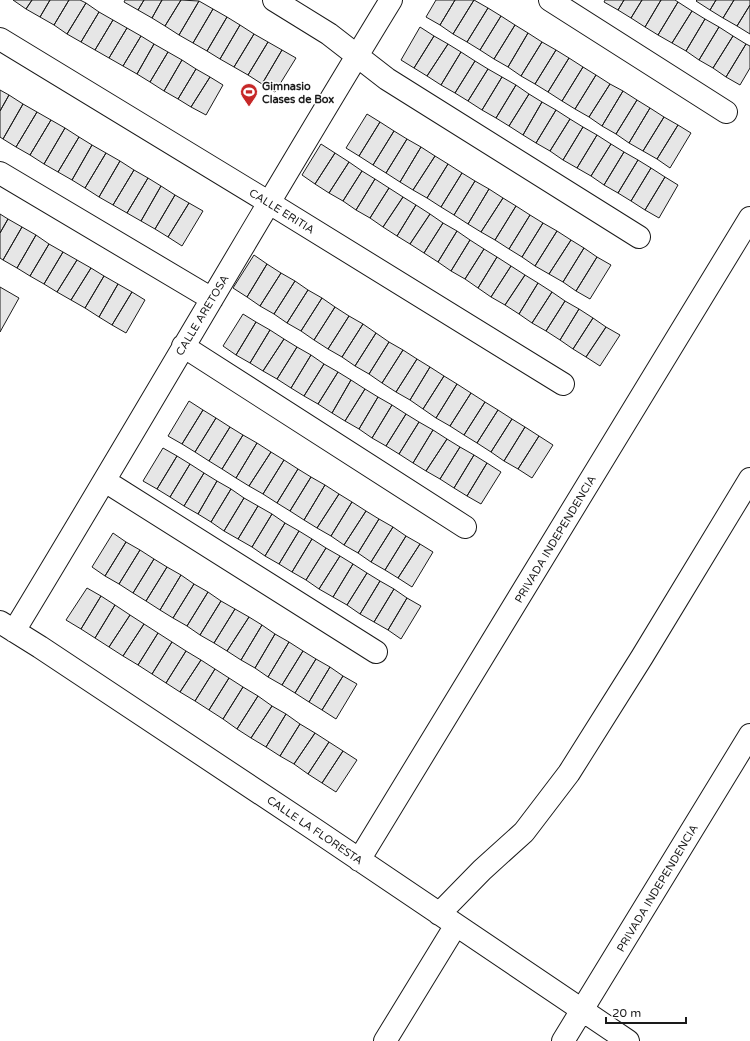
<svg xmlns="http://www.w3.org/2000/svg" width="750" height="1041" viewBox="0 0 750 1041" font-family="'Varela Round',sans-serif">
  <style>
    .building { fill: #e6e6e6; stroke: #1a1a1a }
    .lines { fill: none; stroke-linecap: round; stroke-linejoin: round }
    .minor-casing { stroke: #1a1a1a; stroke-width: 24 }
    .minor { stroke: #fff; stroke-width: 22 }
    .labels { text-anchor: middle; stroke-width: 3; stroke-linejoin: round; paint-order: stroke }
    .poi-label { font-size: 11px; font-weight: bold; fill: #1a1a1a; stroke: #fff; text-anchor: start }
    .street-label { font-size: 11px; fill: #1a1a1a; stroke: #fff }
  </style>
  <rect width="100%" height="100%" fill="#fff"/>
  <!-- building -->
  <path class="building" d="M13,0H32L26,9Z
    M32,0H50L40,17L26,9Z
    M50,0H69L54,25L40,17Z
    M69,0H80L86,3L67,34L54,25Z
    M125,0H144L138,10L124,2Z
    M144,0H162L152,18L138,10Z
    M162,0H181L165,26L152,18Z
    M181,0L199,1L179,35L165,26Z
    M436,0H455L440,25L426,17Z
    M455,0H474L453,34L440,25Z
    M474,0L488,8L467,42L453,34Z
    M605,0H624L618,10L604,2Z
    M624,0H642L631,18L618,10Z
    M642,0H661L645,27L631,18Z
    M661,0H675L678,2L658,35L645,27Z
    M697,0H716L710,10L696,1Z
    M716,0H734L723,18L710,10Z
    M734,0H750V5L737,26L723,18Z
    M199,1L213,9L193,43L179,35Z
    M678,2L692,11L672,43L658,35Z
    M86,3L99,12L81,42L67,34Z
    M750,5V34L737,26Z
    M488,8L501,16L480,50L467,42Z
    M213,9L227,17L207,51L193,43Z
    M692,11L705,19L686,51L672,43Z
    M99,12L113,20L95,50L81,42Z
    M501,16L515,25L494,59L480,50Z
    M227,17L240,25L220,59L207,51Z
    M705,19L719,27L699,60L686,51Z
    M113,20L127,28L109,58L95,50Z
    M240,25L254,34L234,67L220,59Z
    M515,25L528,33L508,67L494,59Z
    M420,27L434,36L414,68L401,60Z
    M719,27L733,36L713,68L699,60Z
    M127,28L141,36L123,66L109,58Z
    M528,33L542,42L521,76L508,67Z
    M254,34L268,42L248,75L234,67Z
    M141,36L154,44L137,74L123,66Z
    M434,36L448,44L427,76L414,68Z
    M733,36L746,44L726,77L713,68Z
    M268,42L282,50L262,84L248,75Z
    M542,42L556,50L535,84L521,76Z
    M154,44L168,52L150,82L137,74Z
    M448,44L461,52L441,85L427,76Z
    M746,44L750,46V68L740,85L726,77Z
    M282,50L296,58L275,92L262,84Z
    M556,50L569,58L548,92L535,84Z
    M168,52L182,60L164,91L150,82Z
    M461,52L475,61L455,93L441,85Z
    M569,58L583,67L562,101L548,92Z
    M182,60L196,69L178,99L164,91Z
    M475,61L488,69L468,101L455,93Z
    M583,67L596,75L575,109L562,101Z
    M196,69L210,77L191,107L178,99Z
    M488,69L502,77L482,110L468,101Z
    M596,75L610,84L589,117L575,109Z
    M210,77L223,85L206,115L191,107Z
    M502,77L516,85L496,118L482,110Z
    M610,84L623,91L602,126L589,117Z
    M516,85L529,94L509,126L496,118Z
    M0,90L9,95L0,111Z
    M623,91L637,100L616,134L602,126Z
    M529,94L542,102L523,135L509,126Z
    M9,95L23,104L3,139L0,137V111Z
    M637,100L650,108L629,143L616,134Z
    M542,102L556,110L536,143L523,135Z
    M23,104L37,112L16,147L3,139Z
    M650,108L664,117L643,151L629,143Z
    M556,110L570,119L550,151L536,143Z
    M37,112L51,120L30,155L16,147Z
    M367,114L380,122L359,156L346,148Z
    M664,117L678,125L657,159L643,151Z
    M570,119L583,127L563,160L550,151Z
    M51,120L65,128L44,164L30,155Z
    M380,122L394,131L373,165L359,156Z
    M678,125L691,133L670,168L657,159Z
    M583,127L597,135L577,168L563,160Z
    M65,128L79,137L58,172L44,164Z
    M394,131L407,139L386,173L373,165Z
    M597,135L611,144L591,176L577,168Z
    M79,137L92,145L72,180L58,172Z
    M407,139L421,147L400,182L386,173Z
    M321,144L335,153L315,184L302,175Z
    M611,144L624,152L604,185L591,176Z
    M92,145L106,153L85,188L72,180Z
    M421,147L435,156L413,190L400,182Z
    M624,152L638,160L618,193L604,185Z
    M106,153L120,161L99,197L85,188Z
    M335,153L349,162L329,193L315,184Z
    M435,156L448,164L427,198L413,190Z
    M638,160L651,168L631,201L618,193Z
    M120,161L134,170L113,205L99,197Z
    M349,162L362,171L343,201L329,193Z
    M448,164L462,173L441,207L427,198Z
    M651,168L665,177L645,210L631,201Z
    M134,170L148,178L127,213L113,205Z
    M362,171L375,179L356,210L343,201Z
    M462,173L475,181L454,215L441,207Z
    M665,177L678,185L659,218L645,210Z
    M148,178L161,186L141,221L127,213Z
    M375,179L389,188L370,218L356,210Z
    M475,181L489,189L468,224L454,215Z
    M161,186L175,195L155,229L141,221Z
    M389,188L403,197L383,227L370,218Z
    M489,189L503,198L481,232L468,224Z
    M175,195L189,203L168,237L155,229Z
    M403,197L416,205L397,236L383,227Z
    M503,198L516,206L495,240L481,232Z
    M189,203L203,211L182,246L168,237Z
    M416,205L430,214L410,244L397,236Z
    M516,206L530,215L509,249L495,240Z
    M0,214L8,219L0,233Z
    M430,214L443,223L424,253L410,244Z
    M530,215L543,223L522,257L509,249Z
    M8,219L22,227L3,260L0,258V233Z
    M443,223L457,231L438,262L424,253Z
    M543,223L557,231L535,266L522,257Z
    M22,227L36,235L17,268L3,260Z
    M457,231L470,240L451,271L438,262Z
    M557,231L571,240L549,274L535,266Z
    M36,235L49,244L30,276L17,268Z
    M470,240L484,249L465,279L451,271Z
    M571,240L584,248L563,282L549,274Z
    M49,244L63,252L44,284L30,276Z
    M584,248L597,257L576,291L563,282Z
    M484,249L497,257L478,288L465,279Z
    M63,252L77,260L57,292L44,284Z
    M254,255L267,264L247,297L233,288Z
    M497,257L511,266L491,297L478,288Z
    M597,257L611,265L590,299L576,291Z
    M77,260L91,268L71,300L57,292Z
    M267,264L281,273L260,306L247,297Z
    M511,266L525,275L505,305L491,297Z
    M91,268L104,276L85,308L71,300Z
    M281,273L295,281L274,314L260,306Z
    M525,275L538,283L519,314L505,305Z
    M104,276L118,284L99,317L85,308Z
    M295,281L308,290L287,323L274,314Z
    M538,283L552,292L532,323L519,314Z
    M118,284L132,292L112,325L99,317Z
    M0,287L19,298L0,332Z
    M308,290L322,298L301,331L287,323Z
    M132,292L145,300L126,333L112,325Z
    M552,292L565,301L546,331L532,323Z
    M322,298L335,307L314,340L301,331Z
    M565,301L579,309L560,340L546,331Z
    M335,307L349,316L328,349L314,340Z
    M579,309L593,318L573,349L560,340Z
    M243,314L256,322L236,355L223,346Z
    M349,316L363,324L342,357L328,349Z
    M593,318L606,327L586,357L573,349Z
    M256,322L270,330L250,363L236,355Z
    M363,324L376,333L355,366L342,357Z
    M606,327L620,335L600,366L586,357Z
    M270,330L284,339L263,371L250,363Z
    M376,333L389,342L369,374L355,366Z
    M284,339L297,347L277,379L263,371Z
    M389,342L403,350L382,383L369,374Z
    M297,347L311,355L291,388L277,379Z
    M403,350L417,359L396,392L382,383Z
    M311,355L324,364L304,396L291,388Z
    M417,359L430,367L410,400L396,392Z
    M324,364L338,372L318,404L304,396Z
    M430,367L444,376L423,409L410,400Z
    M338,372L351,380L332,413L318,404Z
    M444,376L457,384L436,418L423,409Z
    M351,380L365,389L345,421L332,413Z
    M457,384L471,393L450,426L436,418Z
    M365,389L378,397L359,429L345,421Z
    M471,393L485,402L464,435L450,426Z
    M378,397L392,405L372,438L359,429Z
    M189,401L203,410L182,444L168,436Z
    M485,402L498,410L477,443L464,435Z
    M392,405L406,414L386,446L372,438Z
    M203,410L216,418L195,452L182,444Z
    M498,410L512,419L491,452L477,443Z
    M406,414L419,422L399,454L386,446Z
    M216,418L230,427L209,461L195,452Z
    M512,419L525,427L504,461L491,452Z
    M419,422L433,430L413,463L399,454Z
    M230,427L243,435L222,469L209,461Z
    M525,427L539,436L518,469L504,461Z
    M433,430L447,439L426,471L413,463Z
    M243,435L257,443L236,478L222,469Z
    M539,436L553,445L532,478L518,469Z
    M447,439L460,447L440,479L426,471Z
    M257,443L271,452L249,486L236,478Z
    M460,447L474,455L454,488L440,479Z
    M163,448L177,456L157,489L143,481Z
    M271,452L284,460L263,494L249,486Z
    M474,455L487,463L467,496L454,488Z
    M177,456L190,464L170,497L157,489Z
    M284,460L298,469L277,503L263,494Z
    M487,463L501,472L481,504L467,496Z
    M190,464L204,473L184,506L170,497Z
    M298,469L311,477L290,511L277,503Z
    M204,473L217,481L198,514L184,506Z
    M311,477L325,485L304,520L290,511Z
    M217,481L231,489L211,522L198,514Z
    M325,485L339,494L317,528L304,520Z
    M231,489L244,498L224,531L211,522Z
    M339,494L352,502L331,536L317,528Z
    M244,498L258,506L238,539L224,531Z
    M352,502L366,511L344,545L331,536Z
    M258,506L272,514L252,547L238,539Z
    M366,511L379,519L358,553L344,545Z
    M272,514L285,523L265,556L252,547Z
    M379,519L393,527L371,562L358,553Z
    M285,523L299,531L279,564L265,556Z
    M393,527L406,536L385,570L371,562Z
    M299,531L312,539L292,572L279,564Z
    M113,533L126,542L105,576L92,567Z
    M406,536L420,544L398,578L385,570Z
    M312,539L326,548L306,580L292,572Z
    M126,542L140,550L119,584L105,576Z
    M420,544L433,552L412,587L398,578Z
    M326,548L340,556L319,589L306,580Z
    M140,550L154,559L133,593L119,584Z
    M340,556L353,564L333,597L319,589Z
    M154,559L167,567L146,601L133,593Z
    M353,564L367,573L347,605L333,597Z
    M167,567L181,575L160,610L146,601Z
    M367,573L380,581L360,614L347,605Z
    M181,575L194,584L173,618L160,610Z
    M380,581L394,589L374,622L360,614Z
    M194,584L208,592L187,626L173,618Z
    M87,588L101,596L81,629L66,620Z
    M394,589L407,598L388,630L374,622Z
    M208,592L221,601L200,635L187,626Z
    M101,596L115,605L95,638L81,629Z
    M407,598L421,606L401,639L388,630Z
    M221,601L235,609L214,643L200,635Z
    M115,605L130,615L109,647L95,638Z
    M235,609L249,617L227,651L214,643Z
    M130,615L144,624L123,656L109,647Z
    M249,617L262,625L241,660L227,651Z
    M144,624L158,633L138,665L123,656Z
    M262,625L275,634L255,668L241,660Z
    M158,633L172,642L152,674L138,665Z
    M275,634L289,642L268,677L255,668Z
    M172,642L186,651L166,683L152,674Z
    M289,642L303,651L282,685L268,677Z
    M186,651L201,660L180,692L166,683Z
    M303,651L316,659L295,693L282,685Z
    M316,659L330,667L309,702L295,693Z
    M201,660L215,669L195,701L180,692Z
    M330,667L343,676L322,710L309,702Z
    M215,669L229,678L209,710L195,701Z
    M343,676L357,684L336,719L322,710Z
    M229,678L243,687L223,719L209,710Z
    M243,687L258,696L237,729L223,719Z
    M258,696L272,706L251,738L237,729Z
    M272,706L286,714L266,747L251,738Z
    M286,714L300,724L280,756L266,747Z
    M300,724L315,733L294,764L280,756Z
    M315,733L329,742L308,774L294,764Z
    M329,742L343,751L322,783L308,774Z
    M343,751L357,760L336,792L322,783Z"/>
  <g class="lines">
    <defs>
      <path id="minor" d="M274,0L329,34L387,79L639,237
        M550,0L726,112
        M0,39L268,202L563,384
        M0,173L212,299
        M183,346L465,527
        M105,481L376,652
        M0,622L40,647L314,829L628,1041
        M14,631C141,422 263,209 391,0
        M359,860L750,218
        M439,914L482,870L524,832L569,773L642,657L750,479
        M385,1041L456,925
        M563,1041L750,735"/>
    </defs>
    <!-- minor casing -->
    <use href="#minor" class="minor-casing"/>
    <!-- minor -->
    <use href="#minor" class="minor"/>
  </g>
  <!-- icons -->
  <defs>
    <symbol id="stadium-pin" viewBox="-11 -11 22 30"><path d="M0 17L-7.5 6A9.5 9.5 0 1 1 7.5 6Z" fill="#c62828" stroke="#fff"/><path d="M0-5a6.5 5 0 1 0 0 10a6.5 5 0 1 0 0-10ZM-3.5-1.8h7v3.6h-7Z" fill="#fff"/></symbol>
  </defs>
  <g fill-rule="evenodd">
    <use href="#stadium-pin" x="239" y="82" width="20" height="27"/>
  </g>
  <g class="labels">
    <!-- poi labels -->
    <g class="poi-label">
      <text x="262" y="90">Gimnasio<tspan x="262" dy="13">Clases de Box</tspan></text>
    </g>
    <!-- street labels -->
    <g class="street-label">
      <text transform="translate(282 211) rotate(32)" y="4">CALLE ERITIA</text>
      <text transform="translate(202 315) rotate(-59)" y="4">CALLE ARETOSA</text>
      <text transform="translate(555 539) rotate(-59)" y="4">PRIVADA INDEPENDENCIA</text>
      <text transform="translate(315 830) rotate(34)" y="4">CALLE LA FLORESTA</text>
      <text transform="translate(657 888) rotate(-59)" y="4">PRIVADA INDEPENDENCIA</text>
    </g>
  </g>
  <!-- scale -->
  <path d="M606 1017v6h80v-6" fill="none" stroke="#1a1a1a" stroke-width="2"/>
  <text x="612" y="1017" font-size="12" fill="#1a1a1a" stroke="#ffffff" stroke-width="3" paint-order="stroke">20 m</text>
</svg>
